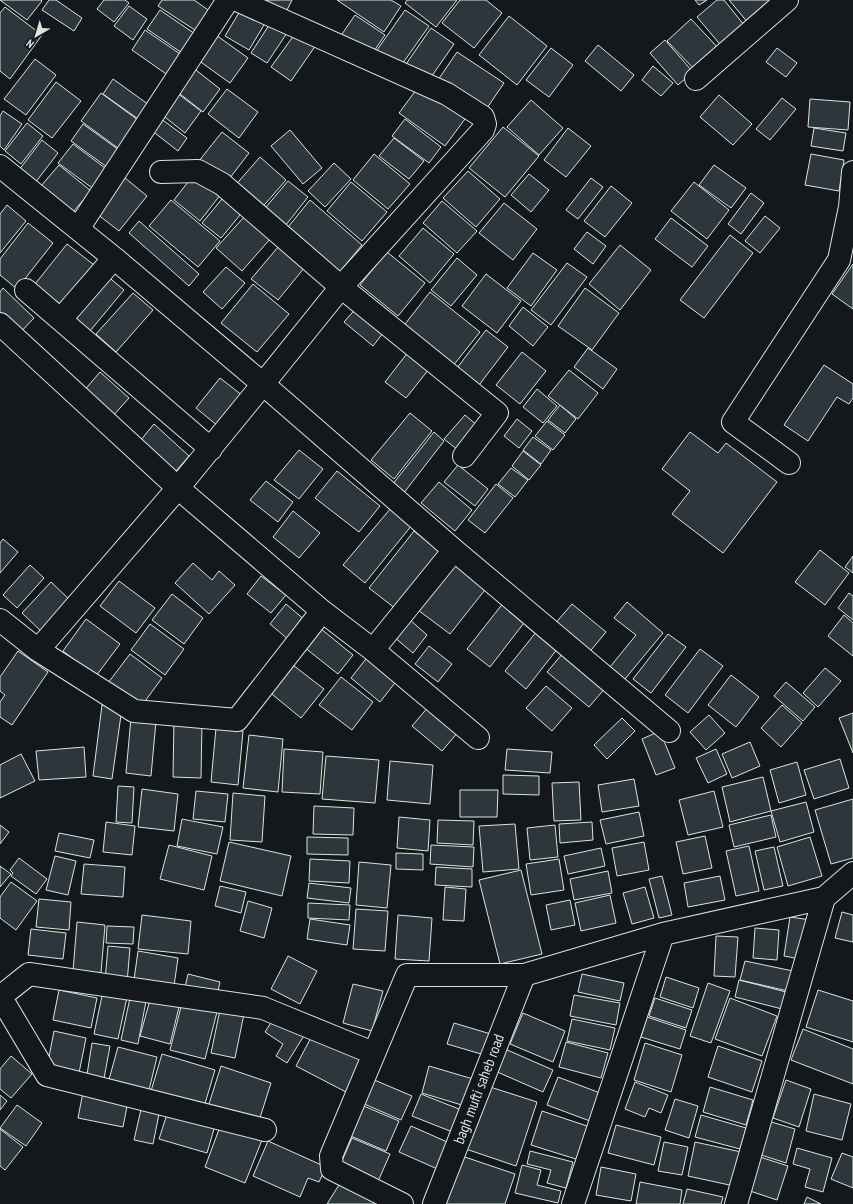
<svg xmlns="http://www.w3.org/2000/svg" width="853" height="1204" viewBox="0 0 853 1204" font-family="'PT Sans Narrow',sans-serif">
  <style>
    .building { fill: #2c363c; stroke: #d8e6dc }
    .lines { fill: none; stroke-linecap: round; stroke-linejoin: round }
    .street-casing { stroke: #d8e6dc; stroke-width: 24 }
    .street { stroke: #14181c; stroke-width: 22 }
    .labels { text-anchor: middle; stroke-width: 3; stroke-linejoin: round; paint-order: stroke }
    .street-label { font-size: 15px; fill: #d8e6dc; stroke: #14181c }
  </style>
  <rect width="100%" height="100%" fill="#14181c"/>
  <!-- building -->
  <path class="building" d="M0,0H41L42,1L27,20Z
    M49,0H56L82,18L74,31L42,10Z
    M104,0H125L129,3L114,22L97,9Z
    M162,0H194L211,12L198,32L158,6Z
    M268,0H292L285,14L265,5Z
    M337,0H391L401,6L384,32Z
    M407,0H457L436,27L405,3Z
    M460,0H486L502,13L474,48L442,23Z
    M695,0H707L699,5Z
    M717,0H724L748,30L724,49L697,17Z
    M729,0H772L749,24Z
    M129,6L147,19L133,40L114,26Z
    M243,6L267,20L249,50L225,36Z
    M5,7L42,35L10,79L0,71V13Z
    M160,10L198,36L185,55L147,29Z
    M405,10L429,26L398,70L375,53Z
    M355,15L385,35L370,57L340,37Z
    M509,16L547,46L517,85L479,55Z
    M691,19L720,50L697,72L667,41Z
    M271,22L287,33L267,63L251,53Z
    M431,28L454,44L427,83L404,67Z
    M145,30L186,58L172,78L132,50Z
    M297,31L316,45L291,81L271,67Z
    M216,35L248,58L230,83L198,60Z
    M665,40L693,72L678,85L650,53Z
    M598,45L634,75L621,91L585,61Z
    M551,48L573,65L549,97L526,80Z
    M777,48L797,63L786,77L766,62Z
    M457,52L504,83L485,111L438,80Z
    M35,59L56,75L26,115L4,99Z
    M653,66L673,83L661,96L642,80Z
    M192,67L220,89L203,112L175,90Z
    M113,79L152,107L141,121L103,94Z
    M56,82L81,101L52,138L28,120Z
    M419,86L465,119L445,146L399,113Z
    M227,89L258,112L239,138L208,114Z
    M101,93L142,123L122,151L81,121Z
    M177,93L201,111L185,133L161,114Z
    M719,95L752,124L733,145L700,117Z
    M782,98L796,109L770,140L756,129Z
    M810,99L850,102L848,130L808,127Z
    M531,100L563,128L539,155L507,127Z
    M3,111L22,124L4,150L0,146V116Z
    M160,118L187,138L178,151L151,130Z
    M405,119L441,147L429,163L392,136Z
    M27,123L43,136L21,164L5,151Z
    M83,124L123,153L111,170L71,141Z
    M503,127L539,156L505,197L469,168Z
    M568,128L591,146L566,177L544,160Z
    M814,128L846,133L843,151L811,146Z
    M290,130L322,168L303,184L271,146Z
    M222,132L249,153L226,183L199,161Z
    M394,138L424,161L409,179L379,156Z
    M42,140L58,153L35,183L19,170Z
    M73,144L109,171L95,190L58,163Z
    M374,154L410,184L388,209L353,180Z
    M811,154L844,160L839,191L805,185Z
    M260,157L286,180L259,211L233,188Z
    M334,163L351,179L325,207L308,191Z
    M59,165L91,191L73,212L41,186Z
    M714,165L746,188L731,208L699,185Z
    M468,171L500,199L476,227L443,198Z
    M195,173L221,194L200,221L174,200Z
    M529,174L549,190L531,212L511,195Z
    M125,178L147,196L119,231L97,214Z
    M591,178L603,187L578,219L566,210Z
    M288,181L308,197L282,230L261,213Z
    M351,182L387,212L362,241L327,211Z
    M694,182L729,210L707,239L671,211Z
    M611,186L632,203L605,237L584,221Z
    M227,193L245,209L221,238L202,223Z
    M751,193L764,203L741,234L728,224Z
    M171,200L220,241L198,267L149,226Z
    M310,200L362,245L336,276L284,232Z
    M442,201L477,231L457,253L423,223Z
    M504,203L537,229L513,260L479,233Z
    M7,205L26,221L0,253V214Z
    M245,216L271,238L242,271L216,248Z
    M765,216L780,228L760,253L745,241Z
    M671,218L708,246L692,267L655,239Z
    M139,221L199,274L189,286L129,233Z
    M28,223L53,243L17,289L0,275V259Z
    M423,228L454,254L430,283L399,256Z
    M587,232L606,246L593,264L574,249Z
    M730,235L753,253L704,318L680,300Z
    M284,240L309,262L278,300L251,279Z
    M67,244L98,268L66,309L35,284Z
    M620,245L651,270L620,310L589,284Z
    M387,252L425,283L398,316L360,285Z
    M533,253L557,270L531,306L507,288Z
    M457,258L477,275L451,306L431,290Z
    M567,263L587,277L551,325L531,310Z
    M853,264V309L832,294Z
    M226,267L245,283L222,309L203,292Z
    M486,274L521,301L497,333L462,306Z
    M106,275L124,290L90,331L73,316Z
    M253,284L289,314L257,352L221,323Z
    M3,288L34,318L17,336L0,320V292Z
    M585,288L619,313L592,350L558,326Z
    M430,292L480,332L452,367L402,328Z
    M133,293L153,310L116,352L96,334Z
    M359,305L387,328L373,346L344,322Z
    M523,307L548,327L533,346L509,326Z
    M486,330L508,347L476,389L454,372Z
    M412,347L433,364L406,398L385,382Z
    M588,348L617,369L603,389L574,367Z
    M522,352L546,371L520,404L496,385Z
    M824,365L853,384V398L849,404L837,397L808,441L784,425Z
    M569,370L598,393L578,419L548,396Z
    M100,372L129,398L112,417L83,392Z
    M220,378L243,396L218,426L196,408Z
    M537,389L557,406L543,423L523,407Z
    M560,405L576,419L565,433L548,420Z
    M410,413L432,431L394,479L371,460Z
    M465,415L478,426L458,450L444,439Z
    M517,419L532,431L519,448L504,436Z
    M547,421L565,435L553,450L535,436Z
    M154,424L189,456L175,472L140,441Z
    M434,432L444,441L403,494L392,485Z
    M690,432L718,453L726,443L777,482L723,553L672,514L690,491L662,469Z
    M533,437L551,450L541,464L523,450Z
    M299,450L323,469L299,499L274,480Z
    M523,451L541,465L529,480L512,466Z
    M458,465L488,489L475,506L444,482Z
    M511,468L528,480L515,497L498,484Z
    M337,471L380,506L359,532L315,498Z
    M266,481L293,502L278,522L250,500Z
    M439,482L472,510L455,531L421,503Z
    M496,484L513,498L485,533L468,520Z
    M391,508L412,525L365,583L343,565Z
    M293,511L320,533L299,558L273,537Z
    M414,531L441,553L396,609L369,588Z
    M3,539L18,552L0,573V543Z
    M820,550L849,573L825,605L795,582Z
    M853,556V573L845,567Z
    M456,561L488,586L450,634L418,610Z
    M193,563L212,580L219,571L235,585L209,614L175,583Z
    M30,565L44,578L17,608L3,595Z
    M261,576L286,595L271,613L247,594Z
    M119,581L155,608L136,633L100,606Z
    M51,582L72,602L43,633L22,613Z
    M849,593L853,596V620L838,608Z
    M172,594L203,618L184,644L152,620Z
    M504,602L527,619L490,667L467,649Z
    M627,602L663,633L625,679L610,667L636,635L614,618Z
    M286,604L306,621L289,640L270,624Z
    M572,604L606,632L587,655L553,626Z
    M844,615L853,623V656L828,636Z
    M86,619L120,644L96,676L63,651Z
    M409,619L427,635L413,653L394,637Z
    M150,624L184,649L165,675L131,650Z
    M320,628L353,655L338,674L304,647Z
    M537,631L558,648L526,689L505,671Z
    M668,634L686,647L651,693L633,679Z
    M429,646L452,664L438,682L415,664Z
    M700,649L723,666L688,713L665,695Z
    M18,651L48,672L12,725L0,717V702L5,695L0,691V677Z
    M564,652L606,687L589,707L547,672Z
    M130,654L162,678L140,708L108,683Z
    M369,655L398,679L380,702L351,678Z
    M289,662L324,689L301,718L267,690Z
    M825,668L841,681L818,707L803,693Z
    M731,675L759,697L736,727L708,705Z
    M341,677L373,702L352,730L319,705Z
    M786,682L815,707L803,721L774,696Z
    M546,686L572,708L552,731L526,708Z
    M102,705L122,708L112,779L93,776Z
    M782,705L802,723L781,747L761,728Z
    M429,706L459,731L442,751L412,726Z
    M853,713V753L839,718Z
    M709,715L725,733L706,750L690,732Z
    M131,718L156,721L151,776L126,773Z
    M622,718L635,731L607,759L594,745Z
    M174,720L202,721L201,778L173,777Z
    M216,728L243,731L238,785L211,782Z
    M660,731L675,768L656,775L642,739Z
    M249,735L283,739L278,792L243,788Z
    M750,742L760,766L732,778L722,754Z
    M84,747L86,777L39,780L36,751Z
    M284,749L323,752L320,794L282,792Z
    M507,749L552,752L550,773L505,770Z
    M716,749L727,774L708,783L696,758Z
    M21,754L35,781L0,798V765Z
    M326,756L379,760L375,803L322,799Z
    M840,759L849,788L814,799L804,770Z
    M390,761L433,765L430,804L387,800Z
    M797,762L806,795L779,803L770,770Z
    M503,775L539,776V795L503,794Z
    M763,777L771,811L730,822L722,787Z
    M634,779L639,806L602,812L598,785Z
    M579,782L581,820L554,821L552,783Z
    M118,786L134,787L132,823L116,822Z
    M142,789L178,794L174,831L138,827Z
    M460,790H498L497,817H460Z
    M196,791L228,794L225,822L193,819Z
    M714,791L723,827L688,835L679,800Z
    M233,793L265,796L262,842L230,840Z
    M853,799V858L831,864L815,810Z
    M806,802L814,832L780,842L771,811Z
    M314,806L354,808L353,835L313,834Z
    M639,812L644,836L606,844L600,820Z
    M771,815L776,837L734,847L729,825Z
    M399,817L430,820L428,851L397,848Z
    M182,819L223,827L217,854L177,846Z
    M438,820L474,821L473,845L437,843Z
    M106,822L135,826L132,855L103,852Z
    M592,822L593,840L560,843L559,824Z
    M515,824L519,869L483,872L479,826Z
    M0,825L9,832L0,844Z
    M555,825L558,857L530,860L527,828Z
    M59,833L94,840L90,858L55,851Z
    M705,836L712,868L683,874L676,842Z
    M307,837L348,838V855L307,854Z
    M810,837L822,876L788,886L777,847Z
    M229,842L291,856L282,896L220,881Z
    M644,842L649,870L617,876L612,848Z
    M169,845L212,856L204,890L160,879Z
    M431,845L474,847L473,867L430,864Z
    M749,846L759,891L736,896L726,851Z
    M774,847L783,886L764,890L755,851Z
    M601,848L605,866L568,874L564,856Z
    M396,853L423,854V870L396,869Z
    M55,856L76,861L68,895L46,890Z
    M19,858L47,879L36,894L11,876L13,873L10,870Z
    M310,859L350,861L349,883L309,881Z
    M559,859L564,890L531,895L526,864Z
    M359,862L391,865L387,908L356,905Z
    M84,864L125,867L123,897L81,894Z
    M0,866L11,874L0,887Z
    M436,867L472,869V887L435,885Z
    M521,870L542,954L500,964L479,880Z
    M608,871L612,893L574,900L570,879Z
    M662,876L672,915L659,918L649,879Z
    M720,876L725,900L688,907L684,883Z
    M11,882L37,901L16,930L0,918V897Z
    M309,883L351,888L349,903L307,898Z
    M220,886L246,892L241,913L215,906Z
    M445,887L466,889L464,921L443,920Z
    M645,887L654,918L632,924L623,893Z
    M610,895L616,923L581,931L575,903Z
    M39,899L71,902L69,930L36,927Z
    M570,900L575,925L551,930L546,905Z
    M248,901L272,908L264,938L240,931Z
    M308,903L350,905L349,920L308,918Z
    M356,909L388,911L385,951L353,949Z
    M842,912L853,915V942L835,938Z
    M142,915L191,921L188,954L138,949Z
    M398,915L432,918L429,961L395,959Z
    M790,917L811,920L805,960L784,956Z
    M310,919L350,925L347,945L307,939Z
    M77,922L105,925L101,973L73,971Z
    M107,926L134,927L133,944L106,943Z
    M755,928L779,930L777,960L753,958Z
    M31,929L66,933L63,959L28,955Z
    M716,936L738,937L735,977L714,976Z
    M108,946L130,948L127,983L105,981Z
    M138,951L178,958L173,993L133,987Z
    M288,956L317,971L300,1004L271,989Z
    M745,961L793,971L788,991L740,980Z
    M188,974L220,982L216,1000L184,992Z
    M582,974L624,983L620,1001L578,992Z
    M666,977L699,988L693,1008L660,997Z
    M739,980L790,993L786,1010L735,997Z
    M708,983L730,991L711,1043L690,1036Z
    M353,984L383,991L372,1031L343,1023Z
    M59,990L97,998L91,1028L53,1020Z
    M818,990L853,1001V1042L806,1027Z
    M103,991L127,997L118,1039L94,1034Z
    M574,995L620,1003L616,1025L570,1016Z
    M130,998L146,1001L138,1044L121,1040Z
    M655,998L692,1010L686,1028L649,1016Z
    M730,998L777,1016L762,1056L715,1039Z
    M150,1000L179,1007L170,1044L140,1036Z
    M182,1003L217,1012L205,1059L170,1050Z
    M221,1005L245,1009L235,1058L211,1053Z
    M523,1013L565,1031L553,1062L510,1044Z
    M276,1015L305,1034L287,1063L276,1056L283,1044L265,1032Z
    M647,1017L686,1030L680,1049L641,1037Z
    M572,1019L615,1028L610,1050L567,1041Z
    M454,1023L494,1035L488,1056L447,1044Z
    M803,1029L853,1049V1084L791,1060Z
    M315,1030L365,1056L346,1092L296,1066Z
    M54,1031L86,1038L79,1073L47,1067Z
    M566,1042L608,1053L601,1078L559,1067Z
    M92,1043L110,1046L103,1084L86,1081Z
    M645,1043L682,1055L671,1092L634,1080Z
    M718,1046L762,1061L752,1092L708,1077Z
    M118,1047L157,1057L148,1094L108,1083Z
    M505,1049L553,1070L543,1092L495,1071Z
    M162,1054L215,1070L204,1107L151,1091Z
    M11,1056L32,1074L11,1098L0,1089V1069Z
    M221,1066L271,1083L258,1124L208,1107Z
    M429,1066L473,1079L465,1106L422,1093Z
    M558,1077L600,1093L590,1121L547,1105Z
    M372,1079L412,1096L401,1120L362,1103Z
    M786,1080L811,1089L799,1127L773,1118Z
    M635,1082L668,1095L661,1113L649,1108L645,1117L625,1109Z
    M487,1086L537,1102L516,1166L466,1149Z
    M710,1087L753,1100L746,1125L703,1112Z
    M83,1092L128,1101L123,1127L78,1118Z
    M421,1094L464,1111L455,1133L412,1116Z
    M814,1094L851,1104L842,1140L806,1131Z
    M0,1095L7,1101L0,1110Z
    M675,1099L698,1106L689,1138L665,1130Z
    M359,1104L399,1121L386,1151L346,1134Z
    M17,1105L42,1123L26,1146L0,1128Z
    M142,1105L160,1109L153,1144L134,1140Z
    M169,1108L216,1122L207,1153L159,1139Z
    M542,1111L590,1127L579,1160L531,1145Z
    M701,1115L746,1128L740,1149L695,1137Z
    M768,1121L795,1129L786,1163L758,1154Z
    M221,1124L262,1140L245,1183L205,1167Z
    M616,1125L661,1137L654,1165L608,1153Z
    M411,1126L454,1145L442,1171L399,1152Z
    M0,1129L23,1147L5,1170L0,1166Z
    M352,1138L390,1154L376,1186L338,1170Z
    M268,1141L326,1167L319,1182L308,1178L300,1197L253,1176Z
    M664,1142L688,1147L682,1175L658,1171Z
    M695,1142L741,1152L734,1186L688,1176Z
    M797,1148L832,1158L823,1192L805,1187L810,1169L793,1164Z
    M530,1151L573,1162L566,1188L547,1183L551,1170L527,1164Z
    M842,1153L853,1157V1188L831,1179Z
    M459,1155L515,1174L505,1204H443Z
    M760,1157L788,1166L777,1200L750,1191Z
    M522,1165L541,1170L537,1185L561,1191L558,1203L515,1193Z
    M601,1167L636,1174L631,1201L596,1195Z
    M344,1177L388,1204H327Z
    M640,1182L682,1190L680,1204H636Z
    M687,1189L723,1197L721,1204H683Z
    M807,1197L821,1204H804Z"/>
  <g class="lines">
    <defs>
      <path id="street" d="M696,79L787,0
        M0,166L114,258L263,384L454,550L669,731
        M161,172L198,171L222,184L341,287L497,413L464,456
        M78,229L228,0
        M26,290L211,449
        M61,319L114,258
        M0,324L178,488L322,611L373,650L478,738
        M789,463L733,422L839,260L850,207L853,172
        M0,620L38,650L134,711L237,720L322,611
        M38,650L178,488L263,384L341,287L483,130L485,124L483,117L447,94L237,0
        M373,650L454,550
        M0,996L47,1075L265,1130
        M0,997L29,974L263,1008L373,1053
        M402,1204L332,1169L331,1156L407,975H524L663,934L824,898L853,873
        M434,1204L524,975
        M573,1204L663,934
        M736,1204L824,898"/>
    </defs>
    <!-- street casing -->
    <use href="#street" class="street-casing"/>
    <!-- street -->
    <use href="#street" class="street"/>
  </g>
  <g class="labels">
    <!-- street labels -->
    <g class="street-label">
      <text transform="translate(479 1089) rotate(-69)" y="5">bagh mufti saheb road</text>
    </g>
  </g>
  <!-- north arrow -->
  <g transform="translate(36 36) rotate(218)" stroke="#14181c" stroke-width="3" paint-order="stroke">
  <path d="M0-3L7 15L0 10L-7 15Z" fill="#d8e6dc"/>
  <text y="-6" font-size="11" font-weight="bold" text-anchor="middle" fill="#d8e6dc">N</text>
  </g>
</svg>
